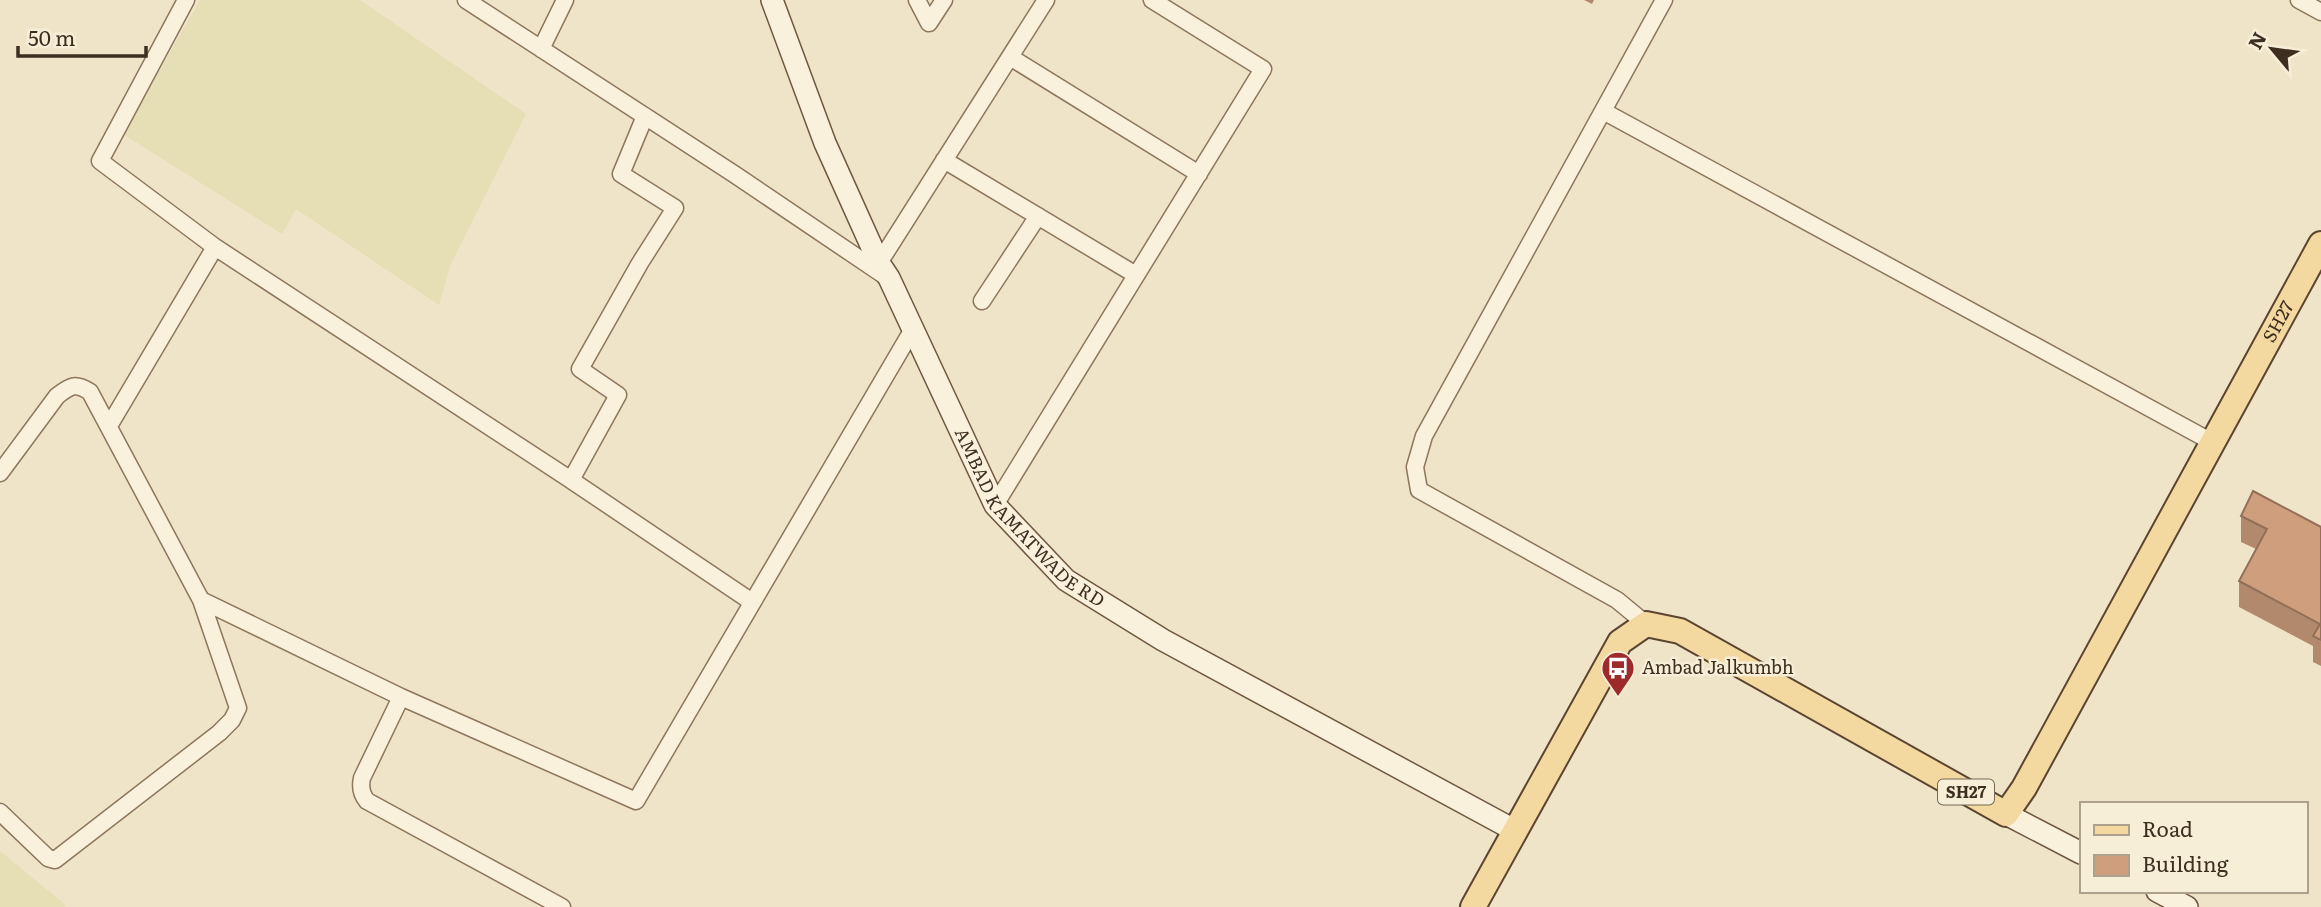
<svg xmlns="http://www.w3.org/2000/svg" width="2321" height="907" viewBox="0 0 2321 907" font-family="Literata,serif">
  <style>
    .farmland { fill: #e6deb5 }
    .lines { fill: none; stroke-linecap: round; stroke-linejoin: round }
    .street-casing { stroke: #8d765c; stroke-width: 19 }
    .secondary-casing { stroke: #6f573f; stroke-width: 24 }
    .primary-casing { stroke: #5b4430; stroke-width: 28 }
    .street { stroke: #faf1dc; stroke-width: 16 }
    .secondary { stroke: #faf1dc; stroke-width: 21 }
    .primary { stroke: #f3d9a0; stroke-width: 24 }
    .wall { fill: #b2896c }
    .building { fill: #cf9f7d; stroke: #916f58; stroke-width: 2 }
    .labels { text-anchor: middle; stroke-width: 5; stroke-linejoin: round; paint-order: stroke }
    .shield { fill: #f7eed8; stroke: #756857; stroke-width: 2 }
    .shield-label { font-size: 16px; font-weight: bold; fill: #3d2e20 }
    .street-label { font-size: 18px; fill: #3d2e20; stroke: #f7eed8 }
    .poi-label { font-size: 18px; fill: #3d2e20; stroke: #f7eed8; text-anchor: start }
  </style>
  <rect width="100%" height="100%" fill="#f0e4c8"/>
  <!-- farmland -->
  <path class="farmland" d="M200,0H360L526,114L450,266L439,305L296,209L282,234L123,134Z
    M0,851L61,901L66,907H0Z"/>
  <g class="lines">
    <defs>
      <path id="street" d="M186,0L100,161L215,247L571,480
        M466,0L734,174L885,276
        M917,0L929,23
        M2299,0L2321,12
        M929,23L944,0
        M541,49L565,0
        M1010,57L1199,174
        M1603,111L2212,442
        M645,116L621,174L675,208L640,263L580,369L618,395L571,480L752,602
        M944,160L1136,275
        M879,263L1046,0
        M982,301L1038,216
        M109,426L215,247
        M0,473L57,396C70,386 75,382 90,392L201,600L238,708L232,720L219,733L55,860L48,858L0,812
        M995,505L1263,69L1152,0
        M201,600L401,697L636,801L913,329
        M1646,624L1617,600L1419,490L1415,467L1424,436L1664,0
        M401,697L362,778C360,787 361,794 367,801L562,907"/>
      <g id="secondary">
        <path id="s1" d="M772,0L825,143L879,263L889,278L995,505L1066,580L1163,640L1514,830"/>
        <path d="M2006,814L2081,853"/>
        <path d="M2157,891L2187,907"/>
      </g>
      <g id="primary">
        <path id="s2" d="M1473,907L1620,642L1646,624L1680,631L2006,814L2024,788L2321,244"/>
      </g>
    </defs>
    <!-- street casing -->
    <use href="#street" class="street-casing"/>
    <!-- secondary casing -->
    <use href="#secondary" class="secondary-casing"/>
    <!-- primary casing -->
    <use href="#primary" class="primary-casing"/>
    <!-- street -->
    <use href="#street" class="street"/>
    <!-- secondary -->
    <use href="#secondary" class="secondary"/>
    <!-- primary -->
    <use href="#primary" class="primary"/>
  </g>
  <!-- wall -->
  <path class="wall" d="M1584,0H1594L1592,4Z
    M2241,516L2321,527V666L2313,662V646L2239,607V581L2256,549L2241,542Z"/>
  <!-- building -->
  <path class="building" d="M2253,491L2321,527V640L2313,636L2320,624L2239,581L2267,529L2241,516Z"/>
  <!-- icons -->
  <defs>
    <symbol id="bus-pin" viewBox="-11 -11 22 30"><path d="M0 17L-7.5 6A9.5 9.5 0 1 1 7.5 6Z" fill="#9e2a2b" stroke="#f7eed8"/><path d="M-5-6H5V4H4V6H2V4H-2V6H-4V4H-5ZM-3.5-4V0h7V-4ZM-3.5 1.2v1.5H-2V1.2ZM2 1.2v1.5H3.5V1.2Z" fill="#fff"/></symbol>
  </defs>
  <g fill-rule="evenodd">
    <use href="#bus-pin" x="1599" y="649" width="38" height="52"/>
  </g>
  <g class="labels">
    <!-- shield labels -->
    <rect class="shield" x="1938" y="779.5" width="56" height="25" rx="5"/>
    <g class="shield-label">
      <text x="1966" y="798">SH27</text>
    </g>
    <!-- street labels -->
    <g class="street-label">
      <text dy="6" stroke="none"><textPath href="#s2" startOffset="1306">SH27</textPath></text>
      <text dy="6" stroke="none"><textPath href="#s1" startOffset="584">AMBAD KAMATWADE RD</textPath></text>
    </g>
    <!-- poi labels -->
    <g class="poi-label">
      <text x="1642" y="674">Ambad Jalkumbh</text>
    </g>
  </g>
  <!-- legend -->
  <rect x="2080" y="802" width="228" height="91" fill="#f7eed8" stroke="#ada18e" stroke-width="2"/>
  <rect x="2094" y="825" width="35" height="10" fill="#f3d9a0" stroke="#ada18e" stroke-width="2"/>
  <text x="2142" y="837" font-size="21" fill="#3d2e20">Road</text>
  <rect x="2094" y="855" width="35" height="21" fill="#cf9f7d" stroke="#ada18e" stroke-width="2"/>
  <text x="2142" y="872" font-size="21" fill="#3d2e20">Building</text>
  <!-- north arrow -->
  <g transform="translate(2272 49) rotate(299)" stroke="#f7eed8" stroke-width="5" paint-order="stroke">
  <path d="M0-5L12 26L0 18L-12 26Z" fill="#3d2e20"/>
  <text y="-10" font-size="19" font-weight="bold" text-anchor="middle" fill="#3d2e20">N</text>
  </g>
  <!-- scale -->
  <path d="M18 46v10h128v-10" fill="none" stroke="#3d2e20" stroke-width="3.5"/>
  <text x="28" y="46" font-size="21" fill="#3d2e20" stroke="#f7eed8" stroke-width="5" paint-order="stroke">50 m</text>
</svg>
